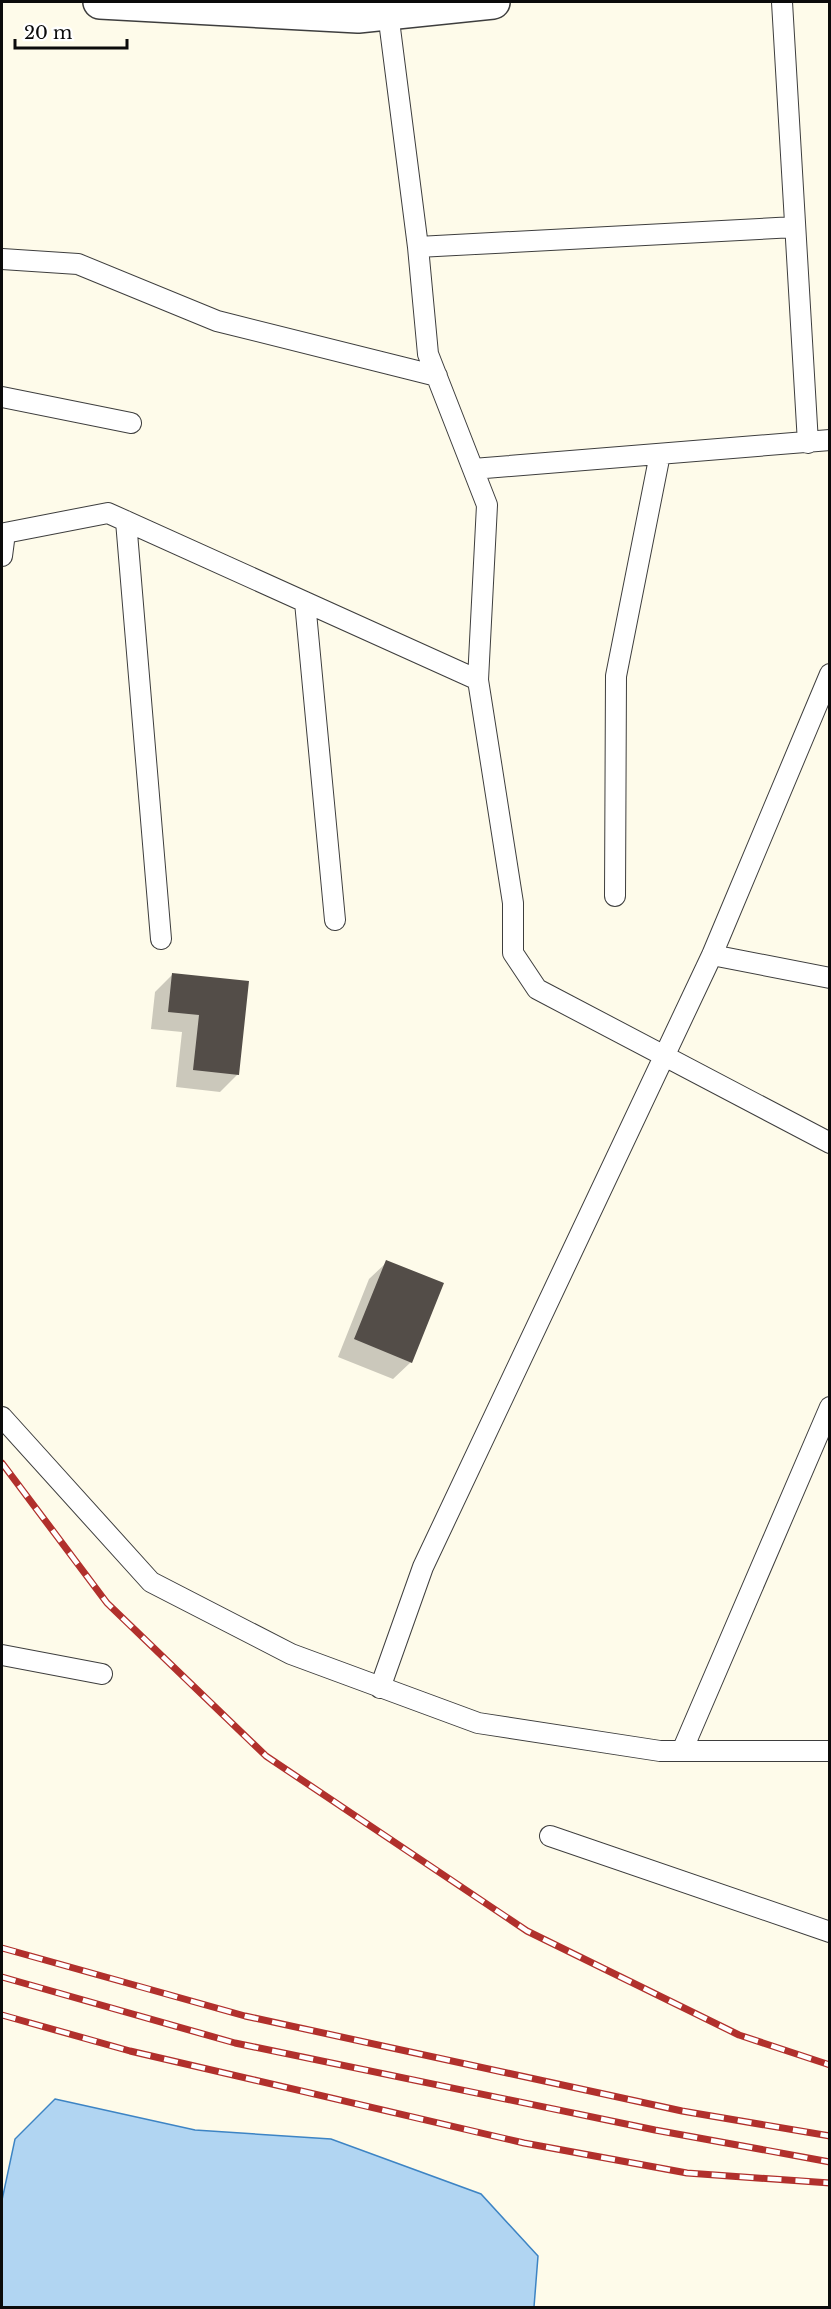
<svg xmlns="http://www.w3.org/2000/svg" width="831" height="2309" viewBox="0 0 831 2309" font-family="'Libre Baskerville',serif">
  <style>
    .water { fill: #b1d5f2; stroke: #3d84c4; stroke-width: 1.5 }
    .shadow { fill: #0003 }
    .building { fill: #534d48 }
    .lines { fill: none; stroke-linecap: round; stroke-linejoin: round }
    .lane-casing { stroke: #3e3e3e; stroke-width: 22 }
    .street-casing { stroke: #3e3e3e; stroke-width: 36 }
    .lane { stroke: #fff; stroke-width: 20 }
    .street { stroke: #fff; stroke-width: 33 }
    .rail-casing { stroke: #b1302c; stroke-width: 7 }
    .rail { stroke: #fff; stroke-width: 4.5; stroke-dasharray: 14; stroke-linecap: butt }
  </style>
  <rect width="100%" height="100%" fill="#fefbea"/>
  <!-- water -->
  <path class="water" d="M55,2099L195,2130L331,2139L481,2194L538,2256L534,2307H2V2200L15,2139Z"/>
  <!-- shadow -->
  <path class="shadow" d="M172,975L247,982L238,1074L220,1092L176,1087L182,1032L151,1029L155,992Z
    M387,1262L411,1362L393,1379L338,1357L369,1279Z"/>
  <!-- building -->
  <path class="building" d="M172,973L249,981L239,1075L193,1070L199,1015L168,1012Z
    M386,1260L444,1283L412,1363L354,1339Z"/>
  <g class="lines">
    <defs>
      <path id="lane" d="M782,2L808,443
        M387,5L418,247L428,354L487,505L478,680L513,903V953L537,989L830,1143
        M418,247L795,227
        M2,259L78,264L217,321L437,376
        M2,397L131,423
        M473,469L830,440
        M126,521L161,939
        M2,556L5,533L108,513L478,680
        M305,602L335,920
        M615,896L616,676L660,454
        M712,955L830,978
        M2,1417L151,1582L291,1654L478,1723L660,1751H830
        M2,1655L102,1674
        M380,1688L423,1567L712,955L830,674
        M682,1751L830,1407
        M550,1836L830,1932"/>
      <path id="street" d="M100,2L358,16L493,2"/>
    </defs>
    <!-- lane casing -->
    <use href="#lane" class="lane-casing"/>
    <!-- street casing -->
    <use href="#street" class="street-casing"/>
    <!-- lane -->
    <use href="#lane" class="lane"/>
    <!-- street -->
    <use href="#street" class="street"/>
    <defs>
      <path id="rail" d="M2,1463L107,1603L266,1756L527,1931L739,2035L830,2065
        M2,1948L245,2016L682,2111L830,2136
        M2,1977L235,2043L655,2130L830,2162
        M2,2015L130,2051L524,2143L687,2173L830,2183"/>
    </defs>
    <!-- rail casing -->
    <use href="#rail" class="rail-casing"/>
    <!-- rail -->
    <use href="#rail" class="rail"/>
  </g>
  <!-- border -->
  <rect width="831" height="2309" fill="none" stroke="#0b0b0b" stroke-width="6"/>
  <!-- scale -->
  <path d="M15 39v9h112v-9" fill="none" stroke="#0b0b0b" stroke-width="3"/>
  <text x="24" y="39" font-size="18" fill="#0b0b0b" stroke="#ffffff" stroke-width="4.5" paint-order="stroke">20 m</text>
</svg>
